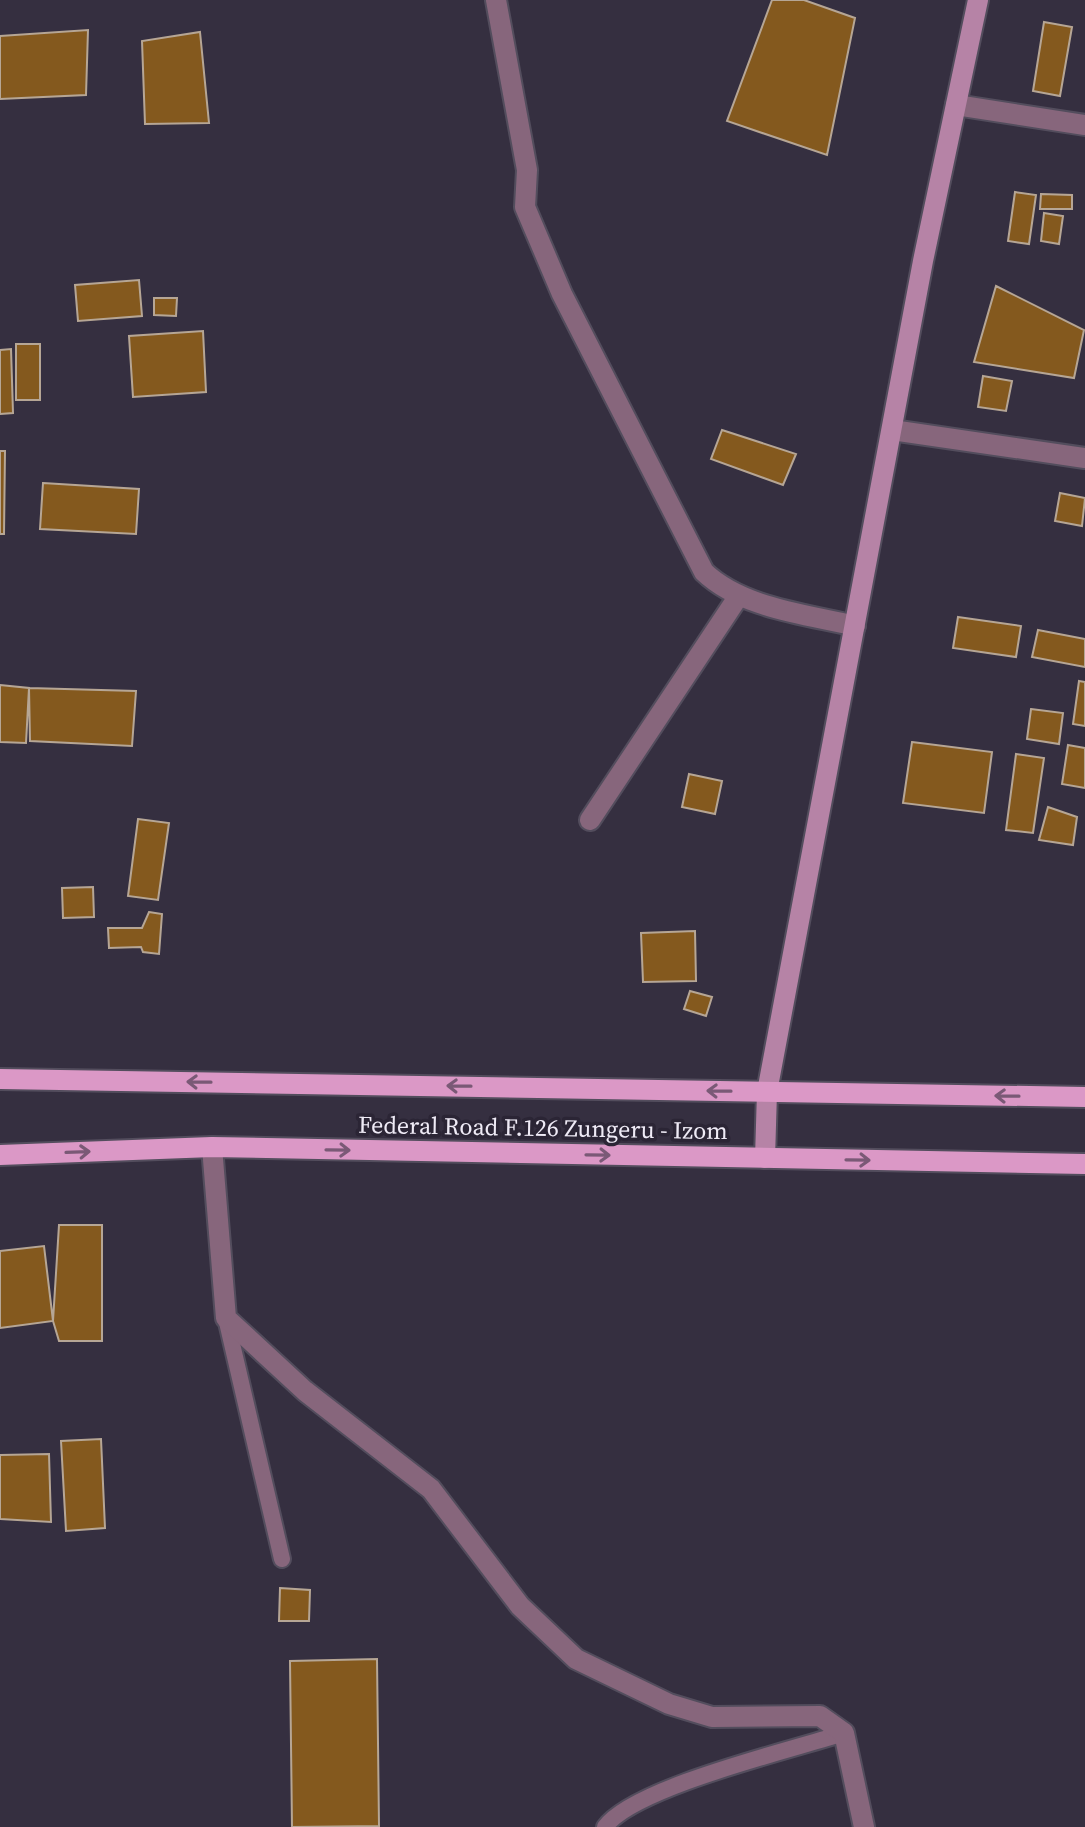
<svg xmlns="http://www.w3.org/2000/svg" width="1085" height="1827" viewBox="0 0 1085 1827" font-family="'Source Serif 4',serif">
  <style>
    .building { fill: #84591e; stroke: #b6a695; stroke-width: 2 }
    .lines { fill: none; stroke-linecap: round; stroke-linejoin: round }
    .lane-casing { stroke: #534d5d; stroke-width: 20 }
    .street-casing { stroke: #534d5d; stroke-width: 24 }
    .secondary-casing { stroke: #534d5d; stroke-width: 24 }
    .primary-casing { stroke: #534d5d; stroke-width: 24 }
    .lane { stroke: #87667c; stroke-width: 16 }
    .street { stroke: #87667c; stroke-width: 20 }
    .secondary { stroke: #b683a6; stroke-width: 20 }
    .primary { stroke: #db98c6; stroke-width: 20 }
    .oneway { stroke: #7a5976 }
    .labels { text-anchor: middle; stroke-width: 7; stroke-linejoin: round; paint-order: stroke }
    .street-label { font-size: 24px; fill: #efebf6; stroke: #2b2535 }
  </style>
  <rect width="100%" height="100%" fill="#352f40"/>
  <!-- building -->
  <path class="building" d="M772,0H804L855,18L827,155L727,121Z
    M1044,22L1072,27L1060,96L1033,91Z
    M88,30L86,95L0,99V36Z
    M200,32L209,123L145,124L142,41Z
    M1015,192L1036,195L1029,244L1008,241Z
    M1041,194L1072,195V209H1040Z
    M1044,213L1063,216L1059,244L1041,241Z
    M139,280L142,316L78,321L75,285Z
    M996,286L1084,330L1074,378L974,362Z
    M154,298H177L176,316L154,315Z
    M203,331L206,392L133,397L129,336Z
    M16,344H40V400H16Z
    M11,349L13,413L0,414V350Z
    M983,376L1012,381L1006,411L978,407Z
    M722,430L796,454L783,485L711,459Z
    M0,451H5L4,534H0Z
    M43,483L139,489L136,534L40,529Z
    M1060,493L1085,498L1082,526L1055,521Z
    M958,617L1021,626L1016,657L953,648Z
    M1038,630L1085,639V667L1032,657Z
    M1079,681L1085,682V726L1073,724Z
    M0,685L29,688L26,743L0,742Z
    M29,688L136,691L132,746L30,741Z
    M1031,709L1063,713L1059,744L1027,739Z
    M912,742L992,752L984,813L903,803Z
    M1068,745L1085,748V788L1062,784Z
    M1016,754L1044,758L1033,833L1006,830Z
    M689,774L722,781L715,814L682,807Z
    M1048,807L1077,817L1073,845L1039,840Z
    M138,819L169,823L158,900L128,896Z
    M93,887L94,917L63,918L62,888Z
    M149,912L162,914L159,954L143,952L141,947L109,948L108,928H142Z
    M695,931L696,981L643,982L641,933Z
    M690,991L712,997L706,1016L684,1009Z
    M59,1225H102V1341H59L53,1321Z
    M44,1246L53,1321L0,1328V1251Z
    M101,1439L105,1528L66,1531L61,1441Z
    M49,1454L51,1522L0,1519V1455Z
    M280,1588L310,1590L309,1621H279Z
    M377,1659L379,1826L292,1827L290,1661Z"/>
  <g class="lines">
    <defs>
      <path id="lane" d="M226,1318L282,1559
        M605,1827C634,1787 792,1750 844,1733"/>
      <path id="street" d="M496,0L527,170L525,207L562,294L704,572C742,608 805,614 855,626
        M956,105L1085,125
        M892,430L1085,458
        M590,820L738,597
        M212,1147L226,1318L305,1391L431,1489L520,1606L576,1659L669,1704L712,1717L820,1716L844,1733L864,1827"/>
      <path id="secondary" d="M765,1158L767,1092L923,261L978,0"/>
      <path id="primary" d="M0,1079L1085,1097
        M0,1155L212,1147L1085,1164"/>
    </defs>
    <!-- lane casing -->
    <use href="#lane" class="lane-casing"/>
    <!-- street casing -->
    <use href="#street" class="street-casing"/>
    <!-- secondary casing -->
    <use href="#secondary" class="secondary-casing"/>
    <!-- primary casing -->
    <use href="#primary" class="primary-casing"/>
    <!-- lane -->
    <use href="#lane" class="lane"/>
    <!-- street -->
    <use href="#street" class="street"/>
    <!-- secondary -->
    <use href="#secondary" class="secondary"/>
    <!-- primary -->
    <use href="#primary" class="primary"/>
  </g>
  <!-- one-way arrows -->
  <defs><path id="oneway-shaft" d="M-6 0H5M1.5-3L5.5 0L1.5 3" fill="none" stroke-width="1.6" stroke-linecap="round" stroke-linejoin="round" transform="scale(2)"/></defs>
  <g class="oneway">
    <use href="#oneway-shaft" transform="translate(199 1082) rotate(-179)"/>
    <use href="#oneway-shaft" transform="translate(459 1086) rotate(-179)"/>
    <use href="#oneway-shaft" transform="translate(719 1091) rotate(-179)"/>
    <use href="#oneway-shaft" transform="translate(1007 1096) rotate(-179)"/>
    <use href="#oneway-shaft" transform="translate(338 1150) rotate(1)"/>
    <use href="#oneway-shaft" transform="translate(78 1152) rotate(-2)"/>
    <use href="#oneway-shaft" transform="translate(598 1155) rotate(1)"/>
    <use href="#oneway-shaft" transform="translate(858 1160) rotate(1)"/>
  </g>
  <g class="labels">
    <!-- street labels -->
    <g class="street-label">
      <text transform="translate(543 1128) rotate(1)" y="8">Federal Road F.126 Zungeru - Izom</text>
    </g>
  </g>
</svg>
